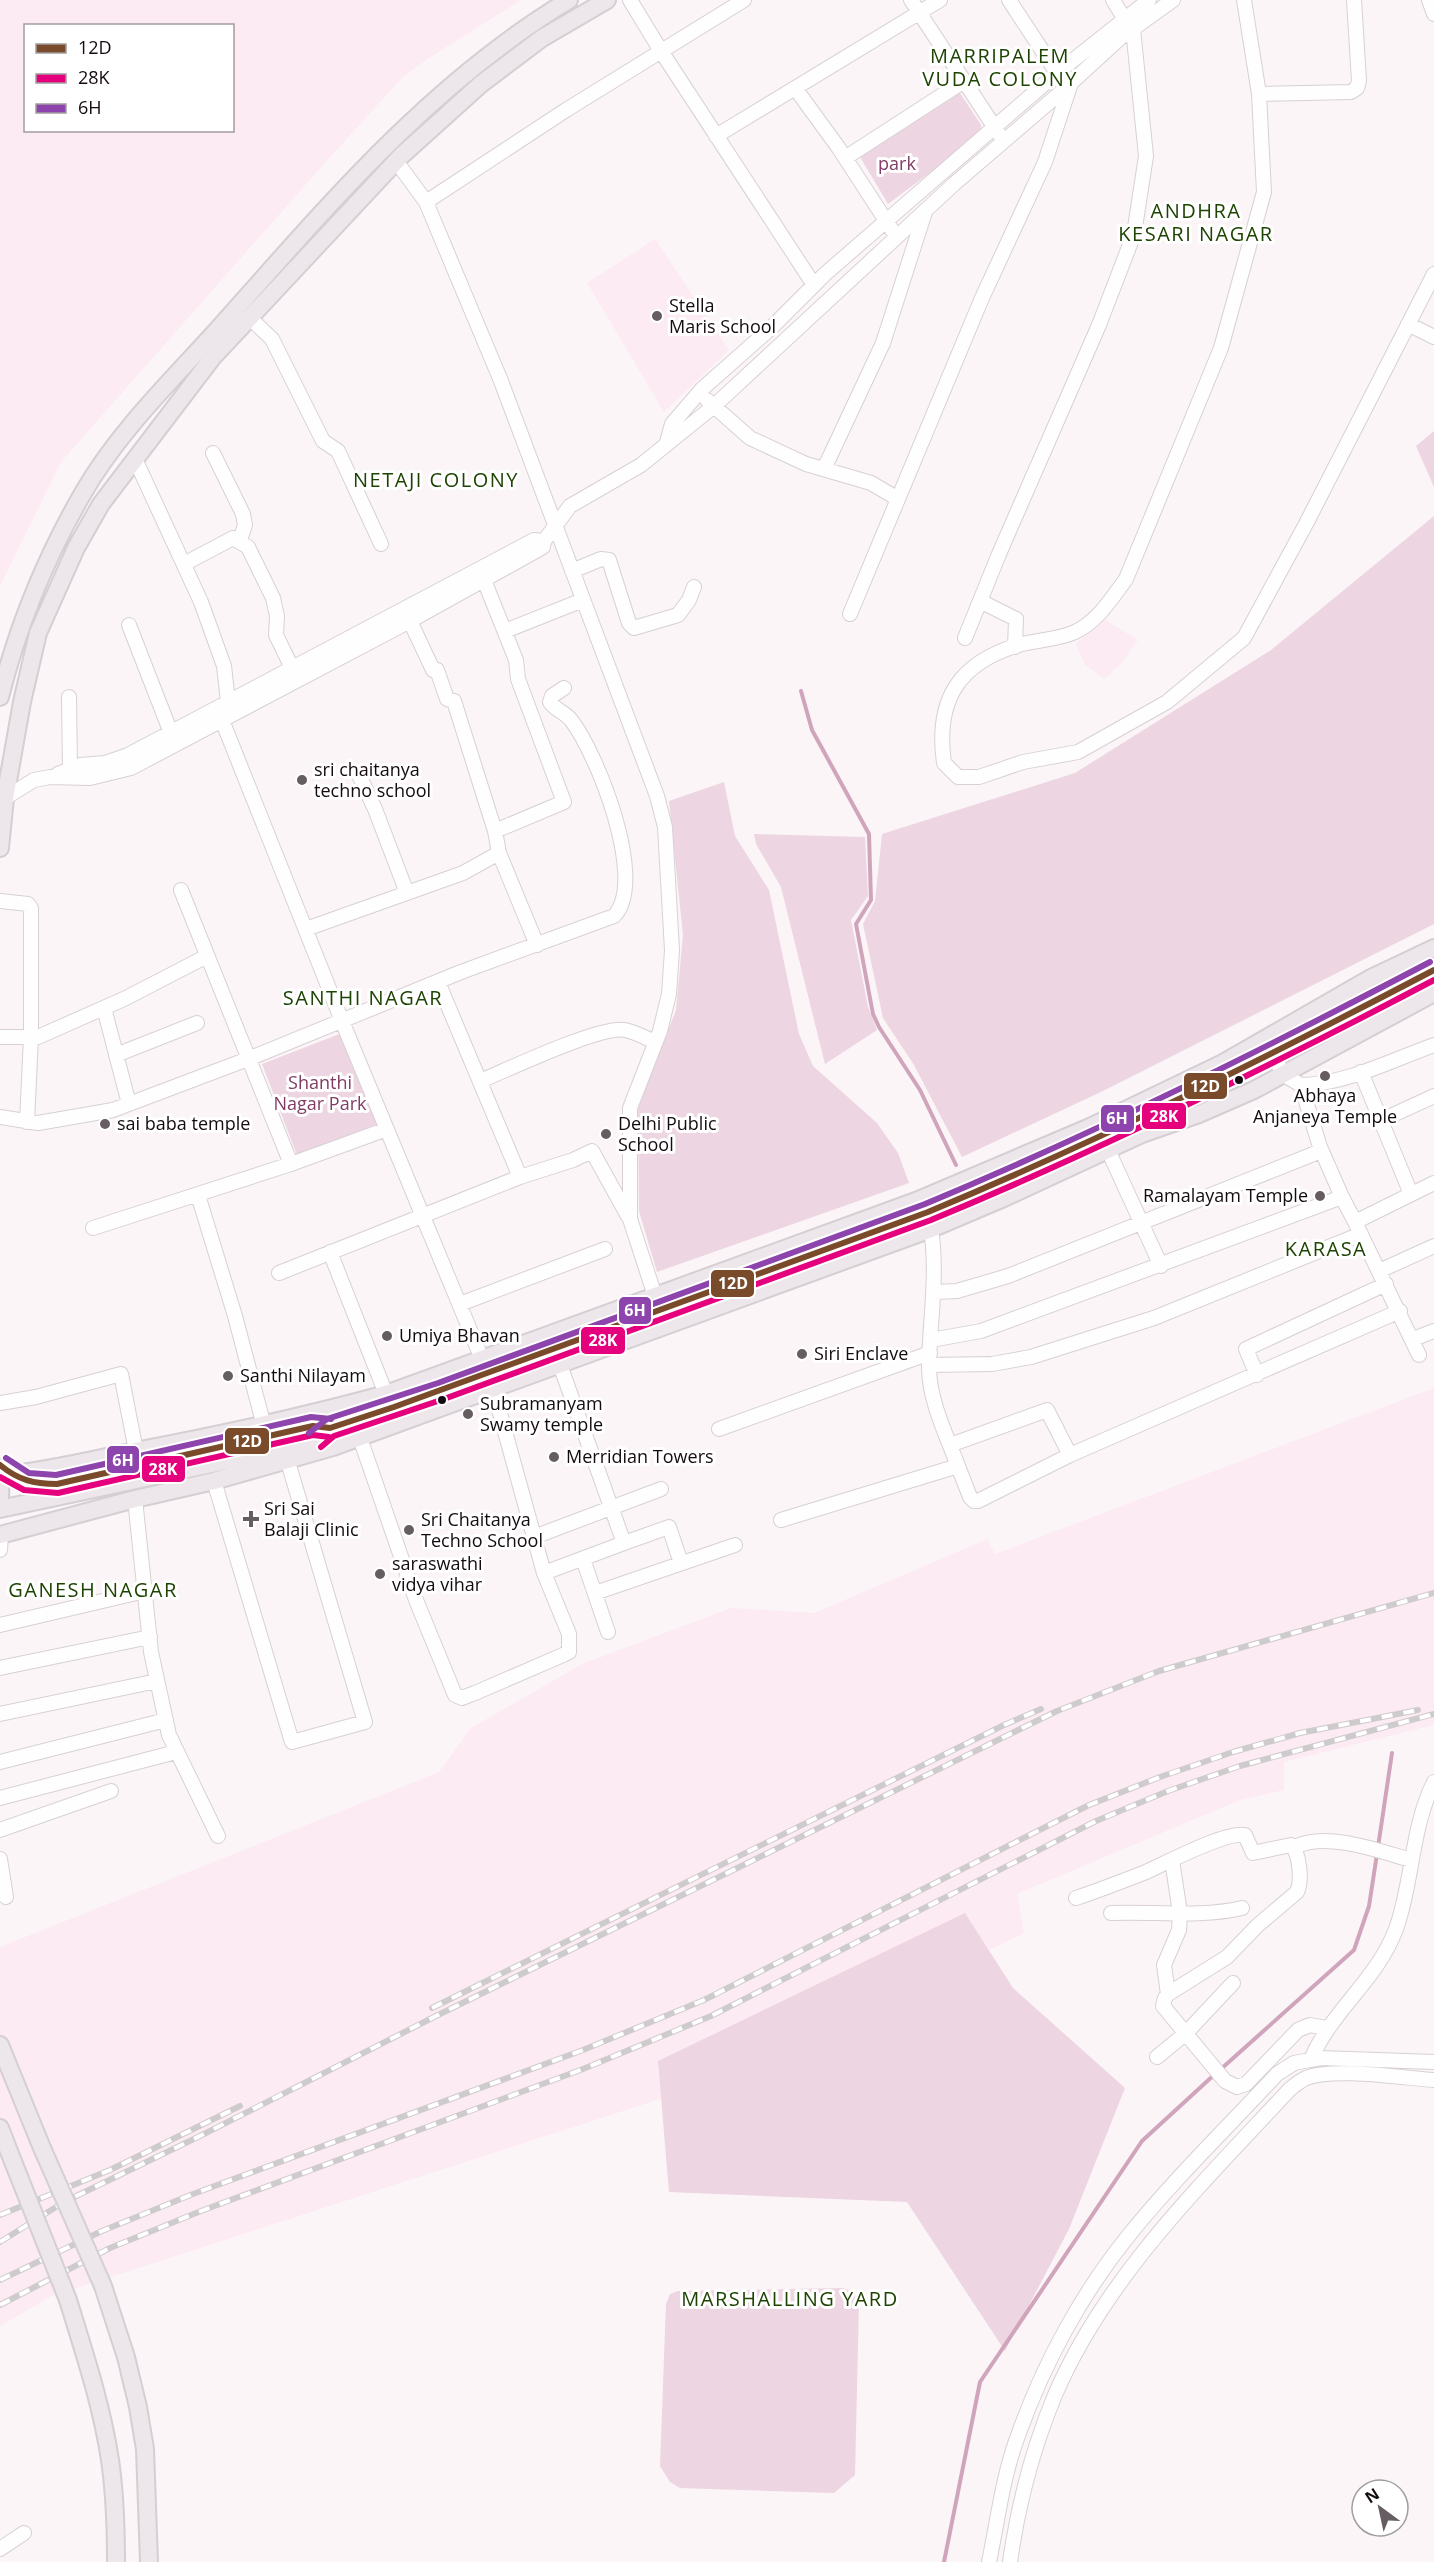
<svg xmlns="http://www.w3.org/2000/svg" width="1434" height="2562" viewBox="0 0 1434 2562" font-family="'Open Sans',sans-serif">
  <style>
    .built { fill: #fdebf4; fill-rule: evenodd }
    .green { fill: #edd5e1 }
    .lines { fill: none; stroke-linecap: round; stroke-linejoin: round }
    .stream { stroke: #d0a5bc; stroke-width: 4 }
    .minor-casing { stroke: #d8d0d4; stroke-width: 16 }
    .major-casing { stroke: #d3cfd2; stroke-width: 20 }
    .minor { stroke: #fefefe; stroke-width: 14 }
    .major { stroke: #ede6ea; stroke-width: 16 }
    .rail-casing { stroke: #cecbcd; stroke-width: 6 }
    .rail { stroke: #fff; stroke-width: 4; stroke-dasharray: 11; stroke-linecap: butt }
    .major-bridge-casing { stroke: #d3cfd2; stroke-width: 20; stroke-linecap: butt }
    .major-bridge { stroke: #ede6ea; stroke-width: 16 }
    .bus-1-casing { stroke: #fff; stroke-width: 10 }
    .bus-2-casing { stroke: #fff; stroke-width: 10 }
    .bus-3-casing { stroke: #fff; stroke-width: 10 }
    .bus-1 { stroke: #7a4b2a; stroke-width: 6 }
    .bus-2 { stroke: #e5007d; stroke-width: 6 }
    .bus-3 { stroke: #8e44ad; stroke-width: 6 }
    .poi-dot { fill: #655d61; stroke: #fff; stroke-width: 2 }
    .bus-dot { fill: #140b10; stroke: #fff; stroke-width: 2 }
    .labels { text-anchor: middle; stroke-width: 6; stroke-linejoin: round; paint-order: stroke }
    .park-label { font-size: 18px; fill: #823b65; stroke: #fff }
    .poi-label { font-size: 18px; fill: #140b10; stroke: #fff; text-anchor: start }
    .neighbourhood-label { font-size: 20px; letter-spacing: 1.5px; fill: #1d4402; stroke: #fff }
    .line-badge { stroke: #fff; stroke-width: 2 }
    .badge-label { font-size: 16px; text-anchor: middle; font-weight: bold; fill: #fff }
  </style>
  <rect width="100%" height="100%" fill="#fbf5f8"/>
  <!-- built -->
  <path class="built" d="M0,0H521L429,58L403,77L323,165L61,462L0,586ZM26,26H232V130H26Z
    M655,239L729,350L664,412L587,283Z
    M1104,619L1138,640L1120,665L1104,679L1085,665L1076,644Z
    M1434,1388V1725L1284,1762V1790L1240,1800L1017,1894L1024,1933L728,2077L52,2296L0,2326V1947L439,1772L471,1728L582,1664L731,1608L814,1613L987,1539L995,1554Z"/>
  <!-- green -->
  <path class="green" d="M960,93L981,125V130L960,150L888,204L860,157Z
    M1434,431V487L1416,446Z
    M1434,516V924L1103,1091L962,1157L914,1065L883,1018L863,924L875,901L882,834L1075,773L1271,650Z
    M724,782L735,836L769,890L799,1034L813,1066L877,1123L898,1153L909,1183L657,1272L639,1211L638,1108L676,1010L683,935L669,801Z
    M754,834L865,837L868,896L851,920L868,1007L877,1030L825,1064L781,887L756,844Z
    M342,1033L377,1124L297,1155L262,1064Z
    M965,1913L1013,1988L1125,2088L1069,2229L1005,2351L907,2202L669,2192L658,2061Z
    M843,2288L853,2292L859,2302L855,2475L834,2493L680,2488L670,2482L660,2466L666,2304L670,2294L678,2291Z"/>
  <g class="lines">
    <!-- stream -->
    <path class="stream" d="M801,691L812,730L869,834L871,900L856,924L873,1014L879,1027L920,1090L956,1165
      M1378,1847L1392,1753
      M1221,2069L1354,1950L1369,1906L1377,1854
      M944,2562L980,2382L1142,2141L1215,2074"/>
    <defs>
      <path id="minor" d="M630,0L661,51L814,285
        M911,0L999,134
        M1009,0L1057,73
        M1113,0L1125,20
        M1244,0L1259,94L1264,192L1221,348L1126,579C1112,598 1098,621 1075,632C1060,639 1039,640 1022,644C959,662 935,699 944,763L958,777H979L1023,762L1078,752L1167,702L1244,638L1307,522L1434,274
        M1429,0L1434,14
        M795,88L838,147L892,230
        M1259,94L1351,92L1357,88L1359,81L1354,0
        M716,136L940,0
        M845,158L964,81
        M396,161L426,202L501,381L657,796L665,827L672,950L669,994L660,1031L630,1108V1219L655,1296
        M426,202L566,110L744,0
        M251,319L272,339L323,441L338,451L381,544
        M1408,324L1434,337
        M707,400L750,438L806,464L871,483L898,499
        M667,442L672,424L702,389L772,327L825,274L1057,73L1149,0
        M213,453L243,514L245,525L240,540
        M135,459L201,602L224,666L228,702L222,720L342,1021L482,1359
        M824,469L883,343L925,212
        M184,564L233,538L248,547L273,598L277,616L276,635L292,668
        M572,571L601,559L609,560L629,623L634,628L678,615L689,600L694,587
        M484,580L516,660L518,679L564,802L495,831
        M980,601L1016,619L1015,647
        M850,614L982,298L1045,162L1070,86
        M410,621L433,670H437L447,699L454,701L495,831L499,853L537,945
        M129,625L171,733
        M505,631L583,600
        M965,638L999,554L1099,325L1134,234L1146,156L1133,29
        M69,697L70,769
        M358,773L375,809L407,893
        M58,774L80,765L105,763L128,755L534,540L544,541
        M5,798L34,780L50,777L90,778L131,768L410,621L543,547L544,541L570,506L641,465L714,406L954,184L1060,93L1120,38L1173,0
        M181,890L291,1164
        M0,901L28,904L31,908V1037L27,1122
        M306,929L463,873L499,853
        M104,1008L129,1104
        M0,1037H38L126,998L207,956
        M116,1055L197,1023
        M1361,1072L1411,1194
        M480,1081C507,1070 601,1025 625,1030C635,1032 646,1038 655,1042
        M1301,1085C1346,1084 1392,1060 1434,1045
        M0,1117L38,1123L113,1110L248,1059L461,972L614,916C648,881 597,753 571,720C565,712 555,710 550,702L552,696L564,688
        M1382,1120L1434,1096
        M1108,1150L1161,1266
        M520,1177L573,1160L592,1151L628,1216
        M198,1195L235,1316L264,1426
        M1342,1197L1355,1222L1434,1183
        M1355,1222L1419,1355
        M93,1228L291,1164L387,1129
        M330,1252L386,1394
        M1379,1271L1434,1246
        M279,1273L520,1177L438,982
        M934,1292L957,1291L1008,1276L1321,1151
        M460,1304L605,1249
        M1413,1339L1434,1331
        M931,1340L981,1331L1342,1197L1320,1147L1301,1085L1284,1075L1267,1045
        M560,1365L624,1543L669,1527L681,1563
        M929,1365L992,1364L1031,1357L1154,1318L1361,1234
        M1257,1375L1246,1349L1386,1284
        M0,1403L36,1397L121,1374L136,1451
        M719,1429L930,1353
        M360,1438L416,1600L455,1695L462,1698L475,1693L563,1655L569,1652V1634L544,1573L493,1388
        M950,1445L1047,1410L1070,1455
        M958,1466L970,1497L974,1501H978L1070,1455L1400,1311
        M214,1481L292,1742L365,1722L288,1462
        M135,1499L151,1652L169,1735L218,1836
        M781,1520L958,1466C946,1434 928,1398 929,1364C930,1318 938,1274 931,1229
        M534,1537L661,1489
        M0,1550L1,1535
        M583,1559L608,1632
        M544,1573L624,1543
        M595,1593L735,1545
        M0,1625L145,1591
        M0,1668L150,1637
        M0,1714L157,1681
        M0,1762L166,1720
        M0,1798L176,1752
        M0,1830L111,1791
        M1295,1847C1326,1831 1379,1851 1411,1860
        M0,1859L6,1897
        M1076,1898C1100,1890 1123,1881 1146,1872C1166,1863 1226,1831 1245,1835L1253,1853L1291,1845C1300,1853 1302,1881 1297,1892L1258,1925L1227,1957L1168,1994L1165,1998L1163,2006L1225,2081L1237,2087L1246,2084L1298,2030L1310,2025L1326,2028
        M1111,1913C1154,1911 1199,1918 1242,1908
        M1168,1994L1164,1965L1179,1930L1180,1913L1172,1860
        M1157,2057L1186,2033L1233,1983
        M1311,2059C1333,2009 1377,1980 1396,1929C1413,1882 1411,1828 1434,1782
        M0,2549L24,2533
        M989,2562C998,2519 1003,2474 1019,2433C1044,2363 1082,2293 1129,2235C1175,2178 1227,2128 1277,2074L1294,2063L1321,2058L1434,2062
        M1010,2562C1018,2505 1033,2448 1055,2395C1106,2276 1203,2183 1290,2089C1295,2085 1300,2081 1306,2078C1333,2067 1403,2078 1434,2080"/>
      <path id="major" d="M0,697C18,625 46,557 83,493C118,432 171,381 218,329C325,209 429,84 569,0
        M0,848L5,798L22,702L38,633L76,548L101,504L213,357L401,156L481,84L542,38L607,0
        M4,1475C48,1471 91,1460 135,1451C219,1435 303,1417 386,1394L916,1201L1090,1127L1223,1063L1371,978L1434,948
        M0,1509L287,1448L315,1440L330,1428L441,1391L928,1212C1102,1142 1268,1058 1434,970
        M0,1535L135,1499L214,1481L333,1447L931,1229L1004,1198L1142,1134L1199,1114L1254,1090L1434,993
        M0,2045L42,2148
        M0,2128L12,2159
        M103,2286L126,2357L138,2407L145,2449L149,2562
        M68,2300C84,2352 102,2406 110,2460C115,2494 116,2528 116,2562"/>
    </defs>
    <!-- minor casing -->
    <use href="#minor" class="minor-casing"/>
    <!-- major casing -->
    <use href="#major" class="major-casing"/>
    <!-- minor -->
    <use href="#minor" class="minor"/>
    <!-- major -->
    <use href="#major" class="major"/>
    <defs>
      <path id="rail" d="M432,2008L1004,1725L1041,1709
        M0,2215L110,2170L240,2106
        M0,2242L64,2202L202,2135L436,2016L1057,1711L1159,1671L1434,1593
        M0,2280L102,2231L193,2194L583,2050L704,2000L1089,1805L1160,1777L1233,1752L1300,1733L1418,1710
        M0,2305L110,2248L201,2211L583,2069L711,2016L1096,1821L1168,1791L1240,1766L1434,1714"/>
    </defs>
    <!-- rail casing -->
    <use href="#rail" class="rail-casing"/>
    <!-- rail -->
    <use href="#rail" class="rail"/>
    <defs>
      <path id="major-bridge" d="M1,1466C23,1483 29,1484 57,1484L283,1433
        M0,1498L1,1466
        M42,2148L103,2286
        M12,2159L68,2300"/>
    </defs>
    <!-- major-bridge casing -->
    <use href="#major-bridge" class="major-bridge-casing"/>
    <!-- major-bridge -->
    <use href="#major-bridge" class="major-bridge"/>
    <defs>
      <path id="bus-1" d="M0,1465C18,1480 34,1484 57,1484L313,1426L330,1428L394,1407L928,1212C1101,1140 1268,1057 1434,970"/>
      <path id="bus-2" d="M321,1447L334,1436L444,1399L931,1220C1103,1149 1269,1067 1434,980
        M0,1477L24,1490L58,1493L313,1435L329,1437"/>
      <path id="bus-3" d="M309,1433L327,1419L438,1383L925,1204C1098,1132 1264,1049 1430,962
        M6,1458L29,1473L56,1475L311,1417L331,1419"/>
    </defs>
    <!-- bus-1 casing -->
    <use href="#bus-1" class="bus-1-casing"/>
    <!-- bus-2 casing -->
    <use href="#bus-2" class="bus-2-casing"/>
    <!-- bus-3 casing -->
    <use href="#bus-3" class="bus-3-casing"/>
    <!-- bus-1 -->
    <use href="#bus-1" class="bus-1"/>
    <!-- bus-2 -->
    <use href="#bus-2" class="bus-2"/>
    <!-- bus-3 -->
    <use href="#bus-3" class="bus-3"/>
  </g>
  <!-- markers -->
  <g class="poi-dot">
    <circle cx="657" cy="316" r="6"/>
    <circle cx="302" cy="780" r="6"/>
    <circle cx="1325" cy="1076" r="6"/>
    <circle cx="105" cy="1124" r="6"/>
    <circle cx="606" cy="1134" r="6"/>
    <circle cx="1320" cy="1196" r="6"/>
    <circle cx="387" cy="1336" r="6"/>
    <circle cx="802" cy="1354" r="6"/>
    <circle cx="228" cy="1376" r="6"/>
    <circle cx="468" cy="1414" r="6"/>
    <circle cx="554" cy="1457" r="6"/>
    <path d="M248 1510h6v6h6v6h-6v6h-6v-6h-6v-6h6z"/>
    <circle cx="409" cy="1530" r="6"/>
    <circle cx="380" cy="1574" r="6"/>
  </g>
  <g class="bus-dot">
    <circle cx="1239" cy="1080" r="5"/>
    <circle cx="442" cy="1400" r="5"/>
  </g>
  <g class="labels">
    <!-- park labels -->
    <g class="park-label">
      <text x="897" y="170">park</text>
      <text x="320" y="1089">Shanthi<tspan x="320" dy="21">Nagar Park</tspan></text>
    </g>
    <!-- poi labels -->
    <g class="poi-label">
      <text x="669" y="312">Stella<tspan x="669" dy="21">Maris School</tspan></text>
      <text x="314" y="776">sri chaitanya<tspan x="314" dy="21">techno school</tspan></text>
      <text x="1325" y="1102" text-anchor="middle">Abhaya<tspan x="1325" dy="21">Anjaneya Temple</tspan></text>
      <text x="117" y="1130">sai baba temple</text>
      <text x="618" y="1130">Delhi Public<tspan x="618" dy="21">School</tspan></text>
      <text x="1308" y="1202" text-anchor="end">Ramalayam Temple</text>
      <text x="399" y="1342">Umiya Bhavan</text>
      <text x="814" y="1360">Siri Enclave</text>
      <text x="240" y="1382">Santhi Nilayam</text>
      <text x="480" y="1410">Subramanyam<tspan x="480" dy="21">Swamy temple</tspan></text>
      <text x="566" y="1463">Merridian Towers</text>
      <text x="264" y="1515">Sri Sai<tspan x="264" dy="21">Balaji Clinic</tspan></text>
      <text x="421" y="1526">Sri Chaitanya<tspan x="421" dy="21">Techno School</tspan></text>
      <text x="392" y="1570">saraswathi<tspan x="392" dy="21">vidya vihar</tspan></text>
    </g>
    <!-- neighbourhood labels -->
    <g class="neighbourhood-label">
      <text x="1000" y="63">MARRIPALEM<tspan x="1000" dy="23">VUDA COLONY</tspan></text>
      <text x="1196" y="218">ANDHRA<tspan x="1196" dy="23">KESARI NAGAR</tspan></text>
      <text x="436" y="487">NETAJI COLONY</text>
      <text x="363" y="1005">SANTHI NAGAR</text>
      <text x="1326" y="1256">KARASA</text>
      <text x="93" y="1597">GANESH NAGAR</text>
      <text x="790" y="2306">MARSHALLING YARD</text>
    </g>
  </g>
  <g class="line-badge">
    <rect x="1183" y="1072" width="45" height="28" rx="6" fill="#7a4b2a"/>
    <rect x="1141" y="1102" width="46" height="28" rx="6" fill="#e5007d"/>
    <rect x="1100" y="1104" width="35" height="29" rx="6" fill="#8e44ad"/>
    <rect x="710" y="1269" width="45" height="29" rx="6" fill="#7a4b2a"/>
    <rect x="618" y="1296" width="34" height="29" rx="6" fill="#8e44ad"/>
    <rect x="580" y="1326" width="46" height="29" rx="6" fill="#e5007d"/>
    <rect x="224" y="1427" width="46" height="28" rx="6" fill="#7a4b2a"/>
    <rect x="106" y="1445" width="34" height="29" rx="6" fill="#8e44ad"/>
    <rect x="141" y="1455" width="45" height="28" rx="6" fill="#e5007d"/>
  </g>
  <g class="badge-label">
    <text x="1205" y="1092">12D</text>
    <text x="1164" y="1122">28K</text>
    <text x="1117" y="1124">6H</text>
    <text x="733" y="1289">12D</text>
    <text x="635" y="1316">6H</text>
    <text x="603" y="1346">28K</text>
    <text x="247" y="1447">12D</text>
    <text x="123" y="1466">6H</text>
    <text x="163" y="1475">28K</text>
  </g>
  <!-- legend -->
  <rect x="24" y="24" width="210" height="108" fill="#ffffff" stroke="#a19d9f" stroke-width="1.5"/>
  <rect x="36" y="44" width="30" height="9" fill="#7a4b2a" stroke="#a19d9f" stroke-width="1.5"/>
  <text x="78" y="54" font-size="18" fill="#140b10">12D</text>
  <rect x="36" y="74" width="30" height="9" fill="#e5007d" stroke="#a19d9f" stroke-width="1.5"/>
  <text x="78" y="84" font-size="18" fill="#140b10">28K</text>
  <rect x="36" y="104" width="30" height="9" fill="#8e44ad" stroke="#a19d9f" stroke-width="1.5"/>
  <text x="78" y="114" font-size="18" fill="#140b10">6H</text>
  <!-- north arrow -->
  <g transform="translate(1380 2508) rotate(327)"><circle r="28" fill="#ffffff" stroke="#a19d9f" stroke-width="1.5"/>
  <path d="M0-4.5L10 22L0 15L-10 22Z" fill="#655d61"/>
  <text y="-9" font-size="16" font-weight="bold" text-anchor="middle" fill="#140b10">N</text>
  </g>
</svg>
